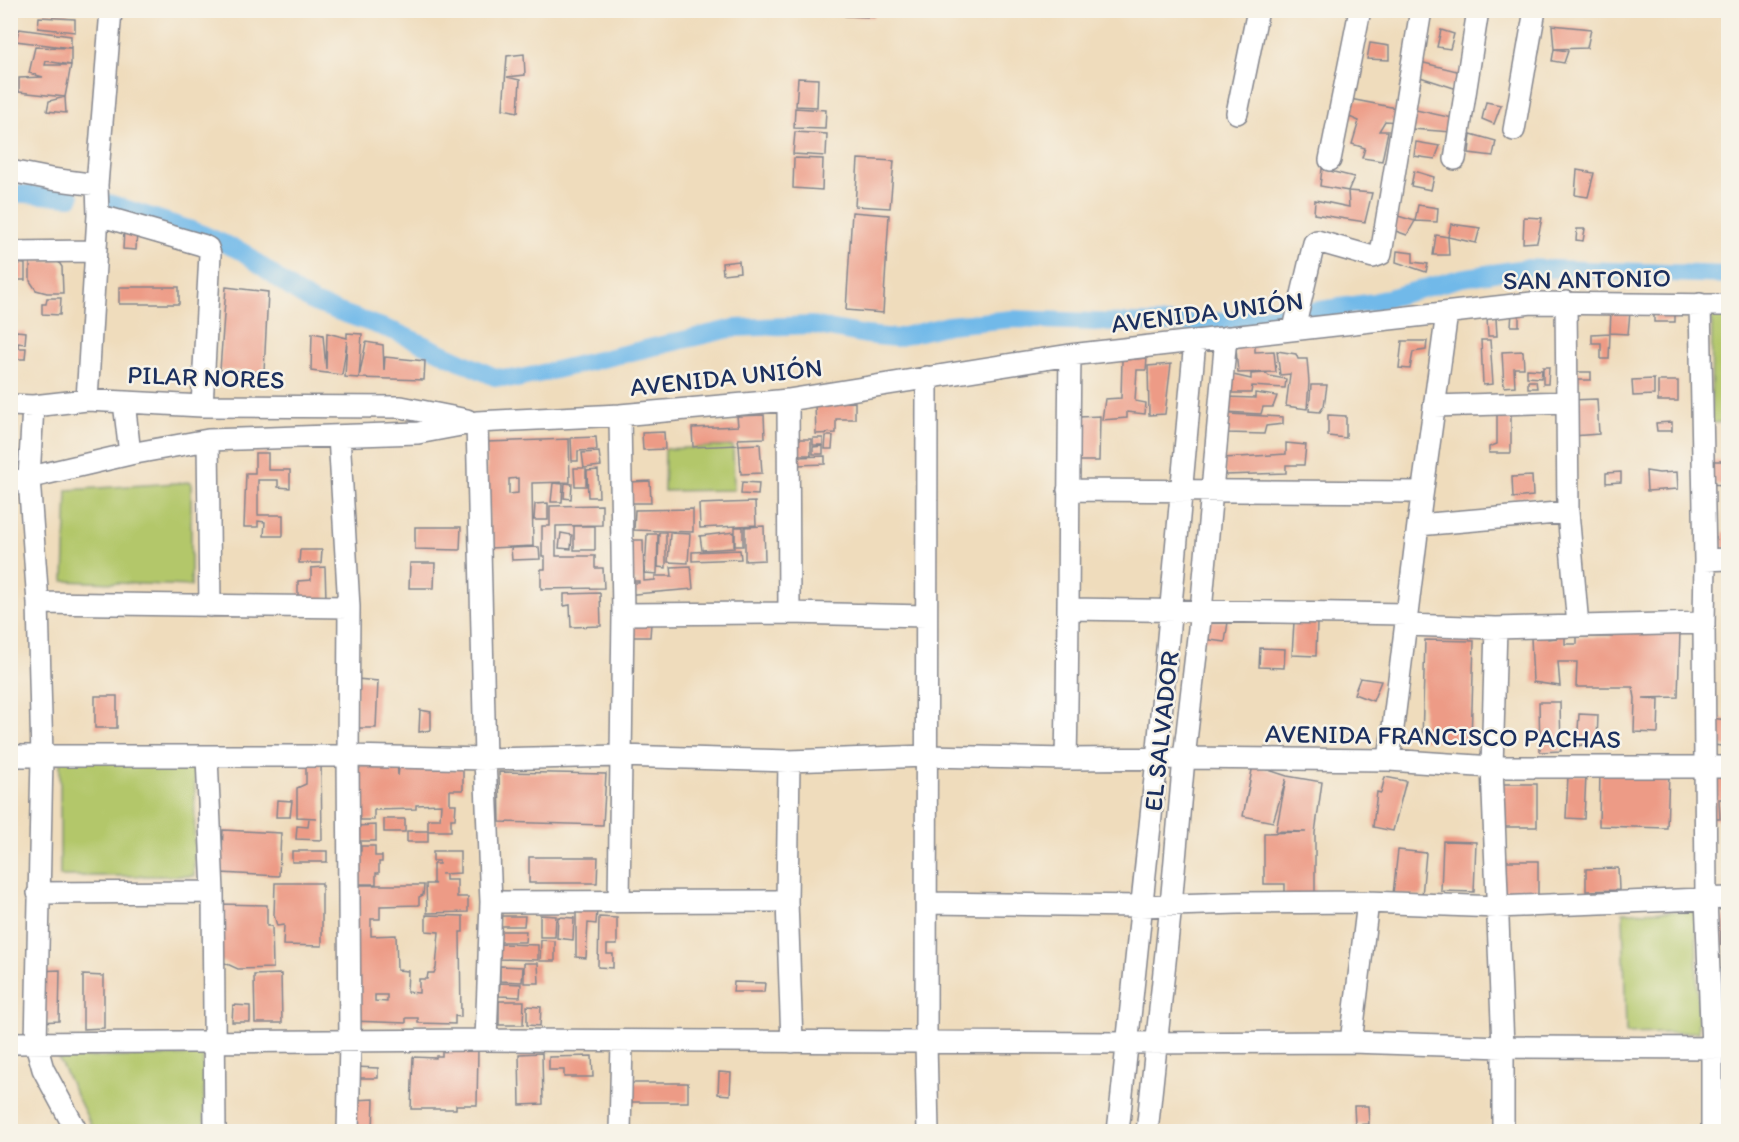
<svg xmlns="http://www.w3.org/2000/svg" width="1739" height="1142" viewBox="0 0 1739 1142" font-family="Itim,sans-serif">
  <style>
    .green { fill: #b3c76b; stroke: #677b64; stroke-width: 1.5 }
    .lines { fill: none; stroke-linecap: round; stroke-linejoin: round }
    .canal { stroke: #71b9e9; stroke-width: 18 }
    .building { fill: #ed9b86; fill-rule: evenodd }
    .minor-casing { stroke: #85868d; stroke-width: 24 }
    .minor { stroke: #fff; stroke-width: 21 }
    .labels { text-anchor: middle; stroke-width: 5; stroke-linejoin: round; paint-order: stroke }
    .street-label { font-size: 26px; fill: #1b2f5e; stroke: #f7f3e8 }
  </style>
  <rect width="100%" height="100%" fill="#f7f3e8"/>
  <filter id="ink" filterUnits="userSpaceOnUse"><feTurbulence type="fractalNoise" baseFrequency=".0167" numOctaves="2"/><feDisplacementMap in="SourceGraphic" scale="12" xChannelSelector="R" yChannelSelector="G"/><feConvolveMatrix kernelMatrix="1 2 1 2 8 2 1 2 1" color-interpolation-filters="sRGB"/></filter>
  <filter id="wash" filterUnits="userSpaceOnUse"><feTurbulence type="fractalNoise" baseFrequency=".008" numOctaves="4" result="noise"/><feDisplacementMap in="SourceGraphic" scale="24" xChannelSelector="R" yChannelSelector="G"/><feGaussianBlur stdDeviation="1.35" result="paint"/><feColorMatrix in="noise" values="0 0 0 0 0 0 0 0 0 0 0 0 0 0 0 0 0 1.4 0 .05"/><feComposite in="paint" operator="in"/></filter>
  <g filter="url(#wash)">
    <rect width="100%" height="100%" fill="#efdcbc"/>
    <!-- green -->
    <path class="green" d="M1728,311V422L1711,423L1712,312Z
      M733,446L734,490L664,491L665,449Z
      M191,482V586L64,581L67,490Z
      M60,758H195L194,876H60Z
      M1696,911L1698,1032L1626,1034L1623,912Z
      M203,1055L205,1131H94L58,1058Z"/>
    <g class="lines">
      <!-- canal -->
      <path class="canal" d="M10,193L71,197
        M106,202L198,232L243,252L293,290L314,303L396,332L495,377L517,379L734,328L812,325L866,335L896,338L948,325L1012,319L1122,323H1201L1278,315
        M1306,312L1374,302L1461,278L1525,268L1728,275"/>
    </g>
    <g id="blocks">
      <!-- building -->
      <path class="building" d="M42,10H68V14L42,12Z
        M845,10H875L874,17L845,16Z
        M39,17L75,19V32L38,28Z
        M1552,25L1591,29L1587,48L1554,49L1568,51L1564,63L1552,61L1554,49Z
        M19,29L71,36V65L46,61L45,65H71L65,97L66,113L47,111L49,101L65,97L19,92V78L43,77L29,73L35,47L71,48L16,41Z
        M1441,30L1454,34L1450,49L1437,47Z
        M1370,43L1389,46V60L1367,59Z
        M524,54L525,75L507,77L520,80L518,112L503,109L507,56Z
        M1420,62L1461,72L1457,89L1417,76Z
        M798,78L818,79L817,107L796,106Z
        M1350,99L1396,108L1399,122L1385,121L1379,131H1388L1382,161L1362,158L1365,148L1352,144L1359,121L1347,116Z
        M1486,102L1501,105L1494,124L1482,119Z
        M795,108L826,110L825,129L794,128Z
        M1416,110L1453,118L1452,132L1412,129Z
        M795,132L827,134L826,156L793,154Z
        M1471,134L1496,141L1493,156L1469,153Z
        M1416,142L1440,146L1435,159L1414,156Z
        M794,158L823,159L822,190L793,188Z
        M858,159L894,161L890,208L855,206Z
        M1322,169L1354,177L1348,191L1372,193L1365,222L1314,214L1315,200L1349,207L1348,191L1320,186Z
        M1577,170L1594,173L1588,197L1575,195Z
        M1414,171L1434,177L1431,190L1411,186Z
        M1418,205L1438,208L1437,222L1415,221Z
        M852,212L889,215L883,313L846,310Z
        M1391,214L1415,221L1407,235L1390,229Z
        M1524,217L1542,218L1537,242L1523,243Z
        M1451,224L1480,228L1476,243L1448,237Z
        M1577,229H1585L1583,241L1576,240Z
        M124,230H137L136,250L123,249Z
        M1436,235L1448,237L1449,255H1433Z
        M1397,251L1413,253V262L1428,264L1426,272L1396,262Z
        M58,261L62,267L63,293H47L36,290L30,281V262Z
        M739,261L740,272L723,274L722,263Z
        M10,263L25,264V280H10Z
        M119,287H179V304H119Z
        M226,287L268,292L264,372L220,370Z
        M47,298H61L60,315L42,314V304H46Z
        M1611,311L1630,312L1628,334L1610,333Z
        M1512,312H1519V326H1511Z
        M1654,314H1675V322H1654Z
        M1487,318H1496L1497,336H1488Z
        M16,331L26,332L25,344L18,343V348H26L25,359H15Z
        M312,333L323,335L326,369L327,333L347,338V333L362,334L359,378L366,342L383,345L384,371L385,357L425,361L424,380L359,378L345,377L347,341L342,375L311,371Z
        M1610,333L1609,359H1601V343H1592V334Z
        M1481,340H1490L1493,384L1483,385Z
        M1402,341H1427L1426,350L1413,352L1410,369L1399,368Z
        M1255,343V352L1274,351L1276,372L1238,373L1236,348Z
        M1277,351L1296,354L1298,359H1307L1309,382L1307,409L1286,406L1290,374L1280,375Z
        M1523,351L1524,368H1514L1515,386L1504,387L1502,352Z
        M1147,358L1146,370H1137L1135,401L1146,403L1145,414L1127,412V418L1102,420L1105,399L1121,398L1122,360Z
        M1171,364L1165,414L1149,415L1148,366Z
        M1543,367H1549L1548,384H1543Z
        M1527,369L1542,370L1541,378L1527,377Z
        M1574,372H1591V380H1570Z
        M1266,373L1269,376L1286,379L1285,388L1252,386L1251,393H1230L1233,375L1251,379V374Z
        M1654,379V395L1633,396L1632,380Z
        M1528,381H1536L1537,388H1528Z
        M1658,381H1678V401H1658Z
        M1311,385H1327L1324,406L1320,412L1309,411Z
        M1255,393L1277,396L1273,407H1263L1261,414L1225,412V397L1255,398Z
        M1597,399L1599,434L1572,436L1570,400Z
        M855,402V419H836V433L816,434L815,403Z
        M1497,407L1511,408V453H1489V447L1497,444Z
        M1229,414L1283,417V424L1266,426L1264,434L1227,433Z
        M764,415L765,438L738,439L739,445L760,444L762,473L741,474L739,445L693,447L692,428L738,426L737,416Z
        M1328,415L1346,416V438L1328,436Z
        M1100,416L1099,461H1080L1079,417Z
        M1672,422V431H1657L1656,423Z
        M664,432L665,449L643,450L642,433Z
        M826,436H833L832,449H825Z
        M596,437L597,450L578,451V461H572L571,438Z
        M813,438H823V445H813Z
        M569,439L570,482L532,483L533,546L489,548L486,442ZM518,478V493L509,494V479Z
        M793,439H811V455H799Z
        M1286,443L1306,445L1304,465H1286V473L1225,475L1224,458L1286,454Z
        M823,446V454H813V447Z
        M599,452L601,466L584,468L582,453Z
        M255,453H268V470H290V488L278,487V480H258V515H283V536H264L265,522L258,521V527H244L246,473H255Z
        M825,456V464L797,465V457Z
        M1706,461H1728V485L1705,484Z
        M574,468H586V486H575Z
        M598,470L599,497H588L587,471Z
        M1646,471L1659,473L1677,472L1678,489L1647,491Z
        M1621,472V482L1606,483V473Z
        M1532,476L1533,496L1513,498L1512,477Z
        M650,481L651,503H631L630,482Z
        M742,482L759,483L758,495L741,494Z
        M553,483L563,484L562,502H551Z
        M565,483L572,484L571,499L564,498Z
        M755,502L756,525L700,528L699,504Z
        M548,503V520H534L535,504Z
        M602,505V525L556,526V556H595V568H603L604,588L541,589V569H545V556H542V526H550V506Z
        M693,509V532L634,530L635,510Z
        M574,526H595V550H574Z
        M764,526L765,560L745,561V527Z
        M415,527H461L460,550L415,549Z
        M735,527H743V546H735Z
        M659,532H666V568L658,567Z
        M734,532V548L702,550L700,536Z
        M1723,532H1728V548H1722Z
        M561,533L572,535L571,549L559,548Z
        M670,533L690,534L688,563L668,562Z
        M647,534H658L657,574L645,573Z
        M626,540H643L644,581L655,580V576H672L671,567L691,566L693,589L624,595V583H639V581H627Z
        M539,547L540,559L512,560L511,548Z
        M300,550H322L321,563H299Z
        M740,550L741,559L692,561V552Z
        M410,563H435L434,588H409Z
        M325,567L326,599H298V581L311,580V568Z
        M600,593L601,626L571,627L570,605L564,606V594Z
        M1204,619L1228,622L1225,642L1202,639Z
        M1294,622L1317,623L1316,656L1292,655Z
        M631,623H651L650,637H631Z
        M1680,631L1678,697L1643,698L1659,699L1658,733L1634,732L1635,698L1633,687H1576L1577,662H1558L1560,686L1533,682L1531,637L1536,638L1538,633L1547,632L1548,639L1557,638V632H1565V644H1577V637H1612L1611,632Z
        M1425,640L1474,641L1471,741L1422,740Z
        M1260,648L1285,649L1284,668L1259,667Z
        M1360,678L1381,681L1373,701L1354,694Z
        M357,679L378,681L376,728H355Z
        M95,696H117V728H95Z
        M1539,702H1560L1561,751L1540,752Z
        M420,710L431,712V730L419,732Z
        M1579,714L1598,715L1597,742L1577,746Z
        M1710,718L1728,720V747L1707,744Z
        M397,758L398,776L399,768L463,769V790H450V804H456L455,819H451V831H428V842H407V831H428V819H440L441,804L416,805V809L374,810V820H351L352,766Z
        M306,762H321L322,840L296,839L297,826L308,827L309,818H317L297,817V788L306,784Z
        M1253,765L1287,776L1322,782L1315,833V897H1285V884H1264V833L1306,832L1276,831L1286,779L1273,822L1243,816Z
        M1600,770L1669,772L1667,828L1599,826Z
        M499,772L606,774L603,825L500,822Z
        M1568,775H1586L1584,819L1566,818Z
        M1385,777L1406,781L1393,831L1373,827L1377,792L1381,793Z
        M1706,778H1728V799H1719L1720,819H1706Z
        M1500,784H1537V827H1500Z
        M277,800L292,801L290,817H276Z
        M384,819H405V832H384Z
        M376,825V841H360V845H354L357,826Z
        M223,830L281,833L279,876L221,873Z
        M1443,841L1476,842L1474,892L1441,891Z
        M361,846H375V856H382V862H379V873H376V884H352L354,851H361Z
        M1398,850L1426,853L1422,896L1393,894Z
        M292,851H327V862H292Z
        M433,851H460V873L441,874H446V880H457V897H468V912L427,913L426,884H435L433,883V864H439V861H433Z
        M529,857H598L597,883H529Z
        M1498,861H1538V898H1498Z
        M1618,868L1619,890L1586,891V869Z
        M275,883H322V946L283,945L284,925L277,926L274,915Z
        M353,885H424L423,895L419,897V905L380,906V919H371V936L396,935L397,970L408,971L407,992L419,993V979H427L428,973H434L436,968L439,932L426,931V915L463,916V932H460L461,1017L455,1016V1024L418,1023V1018H406V1023L352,1021ZM375,995H387V1002L375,1001Z
        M218,904L267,905V926H272L273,968L238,969L216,959Z
        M576,907L597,909L596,924L588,923L586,958L576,957Z
        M540,915L556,916L555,937H540Z
        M1726,915H1728V945H1721V920Z
        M500,916H525L524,926H501Z
        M558,917L574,918L573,940L557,938Z
        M599,917L617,918V945H607V954H613V968L598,967Z
        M499,931H526L525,942H499Z
        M541,940L555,941V961H540Z
        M496,944L538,945V960L496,959Z
        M524,963H538L539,983H524Z
        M500,966L523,967L522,982L500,981Z
        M60,970L59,1021L37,1022L38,971Z
        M281,974L282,1023H255L254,975Z
        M83,975L104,976V1028L83,1029Z
        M734,982L765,983L764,992H733Z
        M500,983L521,984L520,997L499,996Z
        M1723,986H1728V1001L1724,1002Z
        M499,1001H524L523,1025H499Z
        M233,1005L250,1006V1022H232Z
        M527,1006L541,1007L540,1026L527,1025Z
        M442,1048L478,1050L477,1105H456V1109H411L413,1057L436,1058V1056H442Z
        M542,1053L543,1104L520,1105L519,1054Z
        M592,1056L593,1077H564V1070H549V1057Z
        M355,1067L378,1068V1078H355Z
        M719,1072L731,1073L730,1095L718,1094Z
        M629,1083H688V1102H629Z
        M374,1099L373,1131H353L354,1100Z
        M1354,1106H1368L1369,1124L1355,1125Z
        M1330,1126L1345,1128L1344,1131H1329Z"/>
    </g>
  </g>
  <g filter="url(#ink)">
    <use href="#blocks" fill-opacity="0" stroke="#85868d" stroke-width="1.5"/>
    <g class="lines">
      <defs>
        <path id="minor" d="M1237,113L1258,10
          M1514,130L1535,10
          M1455,159L1478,10
          M1330,160L1360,10
          M10,171L51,179L97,185
          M98,215L202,245L208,248L210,254L202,406
          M10,252L95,251
          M1566,302L1568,512L1578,626
          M1700,304L1705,560L1704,623L1706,898L1712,1048V1132
          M1294,329L1314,243L1317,241L1373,257L1381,254L1421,10
          M927,377L926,1042L928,1132
          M87,400L98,215L97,185L111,10
          M788,400L789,613
          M124,402L130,454
          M10,405L33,406L87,400L202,406L401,407L467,420
          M33,406L29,478L38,603L42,757L36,1044L43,1069L77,1132
          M1434,406L1566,402
          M477,422L485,759L491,902L486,1040
          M339,436L349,607L348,756L350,1042L348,1132
          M208,440L210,606
          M10,482L130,454L208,440L418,433L477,422L620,415L788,400L1070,355L1532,303L1728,305
          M1068,490L1422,492
          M1418,525L1568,512
          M1705,560L1728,559
          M38,603L349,607
          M1069,609L1407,614
          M623,614L789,613L926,616
          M1406,625L1496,628L1704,623
          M1496,628L1492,767L1503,1047V1132
          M10,756H348L485,759L620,756L789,761L926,756L1066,759L1184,758L1389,760L1492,767H1728
          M207,757L213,892L215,1132
          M1066,759C1069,625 1068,490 1070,355
          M1389,760L1418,525L1447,313
          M789,761L787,901L792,1042
          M38,893L213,892
          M619,901L623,614L620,415
          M491,902L787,901
          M928,903L1140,906L1238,903L1368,902L1497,907L1728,898
          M1351,1042L1368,902
          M10,1043L486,1040L1128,1043L1351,1042L1503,1047L1728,1048
          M620,1132L622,1042
          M1118,1132L1157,759L1195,341
          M1147,1132L1171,905L1184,758L1201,611L1226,337"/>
      </defs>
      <!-- minor casing -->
      <use href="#minor" class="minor-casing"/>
      <!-- minor -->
      <use href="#minor" class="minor"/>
    </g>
  </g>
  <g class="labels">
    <!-- street labels -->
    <g class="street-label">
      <text transform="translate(1587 279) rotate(-1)" y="9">SAN ANTONIO</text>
      <text transform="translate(1207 312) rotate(-7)" y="9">AVENIDA UNIÓN</text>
      <text transform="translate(206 377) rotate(2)" y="9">PILAR NORES</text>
      <text transform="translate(726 377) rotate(-6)" y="9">AVENIDA UNIÓN</text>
      <text transform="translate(1161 731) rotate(-84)" y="9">EL SALVADOR</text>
      <text transform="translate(1443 736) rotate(1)" y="9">AVENIDA FRANCISCO PACHAS</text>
    </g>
  </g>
  <!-- margin -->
  <rect width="1739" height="1142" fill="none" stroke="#f7f3e8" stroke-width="36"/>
</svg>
